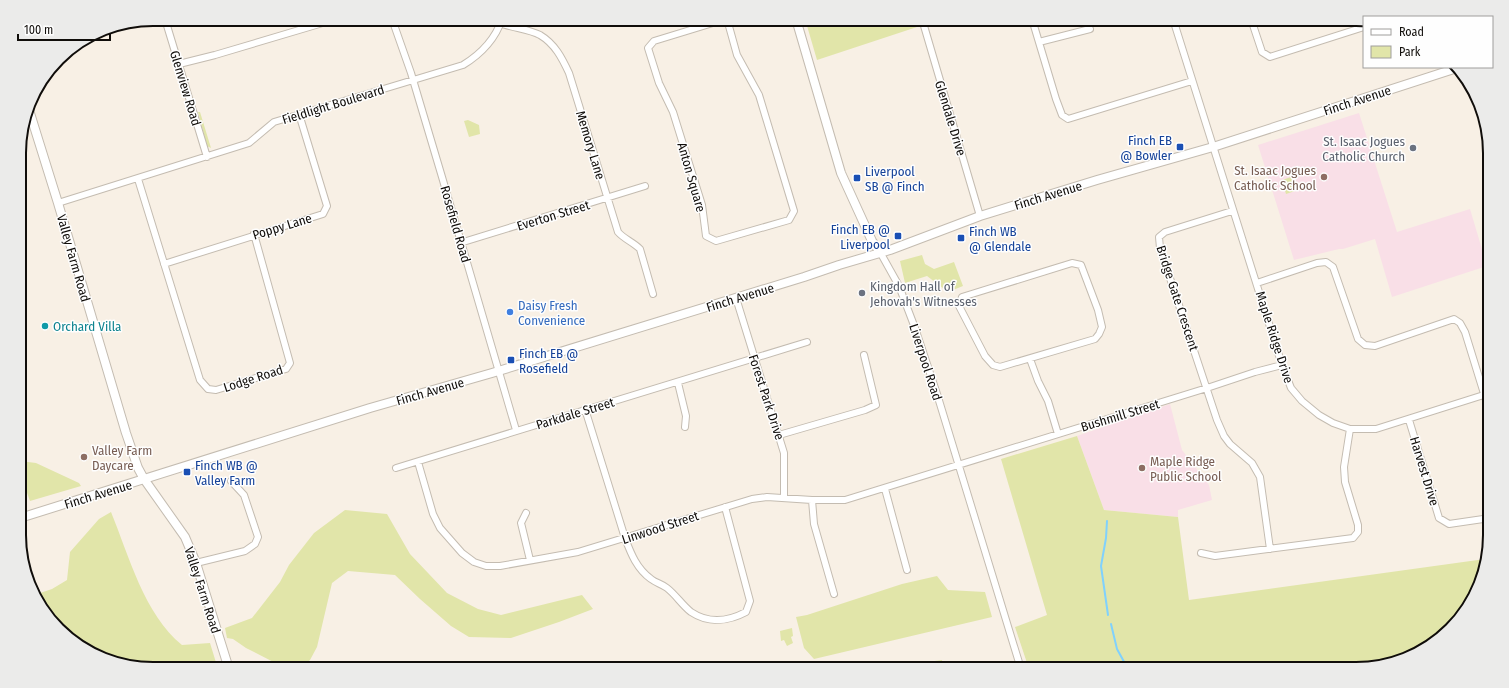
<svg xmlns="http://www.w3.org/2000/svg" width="1509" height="688" viewBox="0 0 1509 688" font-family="'Fira Sans Condensed',sans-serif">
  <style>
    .education { fill: #f9dfe7 }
    .green { fill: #e1e5a9 }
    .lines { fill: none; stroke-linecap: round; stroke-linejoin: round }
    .stream { stroke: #80d1fd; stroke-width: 2 }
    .street-casing { stroke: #c4bcb1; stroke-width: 8 }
    .secondary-casing { stroke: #c4bcb1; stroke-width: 10 }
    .street { stroke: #fff; stroke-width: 6 }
    .secondary { stroke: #fff; stroke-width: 8 }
    .transit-dot { fill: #1a4fb4; stroke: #fefefe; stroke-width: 1.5 }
    .worship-dot { fill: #6b7280; stroke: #fefefe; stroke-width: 1.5 }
    .education-dot { fill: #8d6e63; stroke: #fefefe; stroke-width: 1.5 }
    .shop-dot { fill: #3f7fe0; stroke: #fefefe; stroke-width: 1.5 }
    .culture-dot { fill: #0f9aa8; stroke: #fefefe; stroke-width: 1.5 }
    .labels { text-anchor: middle; stroke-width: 3; stroke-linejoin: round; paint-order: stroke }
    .street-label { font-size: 13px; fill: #100d0a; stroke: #fefefe }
    .transit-label { font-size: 13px; fill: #164399; stroke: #fefefe; text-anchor: start }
    .worship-label { font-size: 13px; fill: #5b616d; stroke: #fefefe; text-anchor: end }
    .education-label { font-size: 13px; fill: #785e54; stroke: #fefefe; text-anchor: start }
    .shop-label { font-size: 13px; fill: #366cbe; stroke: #fefefe; text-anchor: start }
    .culture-label { font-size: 13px; fill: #0d838f; stroke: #fefefe; text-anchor: start }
    .rim { fill: none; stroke: #100d0a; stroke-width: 2 }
  </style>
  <rect width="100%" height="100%" fill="#f8f0e5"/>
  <!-- education -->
  <path class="education" d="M1359,113L1397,232L1470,209L1487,266L1392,297L1375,239L1343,249H1339L1294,260L1258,145Z
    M1170,404L1182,450L1209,485L1212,500L1178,510V517L1104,510L1077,436Z"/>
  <!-- green -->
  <path class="green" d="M805,19H915L917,27L817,60Z
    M198,112H200L211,148L207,146Z
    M468,120L479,125L480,134L469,137L464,121Z
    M1291,177L1295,191L1286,194L1282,180Z
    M922,255L925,264L934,269L954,262L963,286L948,292L927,276L905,283L900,261Z
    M1077,436L1104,510L1178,517L1189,600L1485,559L1480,586L1462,617L1431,646L1364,669H1029L1015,627L1047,615L1001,459Z
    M20,461L36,463L79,483L81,486L30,501L23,482L20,481Z
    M345,510L387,514L410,554L447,593L478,609L501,615L582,595L593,609L559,622L511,638L469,637L451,626L420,599L395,575L348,571L332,583L317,647L310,660L298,669H287L246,648L233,639L227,638L225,628L252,618L280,582L289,565L314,533Z
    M111,512C129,556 144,614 182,645L210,643L218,669H153L102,659L47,616L37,594L52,589L67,580L70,552L99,519Z
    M937,576L948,590L985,592L992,617L814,659L804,648L796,617L807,615L902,584Z
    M792,628L793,636L791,637L793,643L787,646L784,640L781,641L780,631Z
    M942,660L943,669H891V667Z"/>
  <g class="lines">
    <!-- stream -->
    <path class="stream" d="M1107,521L1106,538L1101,566L1108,615
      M1111,624L1117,649L1128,669"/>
    <defs>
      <path id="street" d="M165,19L207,157
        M392,19L411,73L442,177L516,430
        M726,19L654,41L648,48L659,83L673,112L702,205L706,236L716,241L789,220L794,211L759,95L737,55L727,19
        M922,19L980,216
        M1032,19L1056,99L1062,115L1068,119L1192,81
        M1173,19L1282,365L1291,388L1302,401L1319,415L1333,423L1350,429H1376L1490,393
        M1251,19L1262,52L1270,57L1364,27
        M500,23C512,28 529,29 540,35C555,44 562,58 569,73L618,232C624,239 633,242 640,249L653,294
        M1039,42L1090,29
        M179,64L215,55L336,19
        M138,179L200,380L208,389L216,390L286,369L290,363L254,234
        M58,203L249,143L274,122L463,65C481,54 495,40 502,19
        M1232,211L1165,232L1159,237L1160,248L1217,420L1224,436L1230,444L1252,463L1260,477L1270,549
        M460,243L645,186
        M880,252L899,286L915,328L937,394L1021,669
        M1072,263L1081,265L1098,310L1102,327L1099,334L1095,339L1000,367L993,365L985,356L959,306L962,297Z
        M164,264L323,214L327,206L299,114
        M1257,283L1317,263L1326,262L1333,267L1358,339L1365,345L1375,346L1454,319L1460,323L1465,332L1490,413
        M736,298L784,453V498
        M1030,359L1038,381L1048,401L1058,434
        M678,383L686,416L685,427
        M585,409L625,538C631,554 637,569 651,579C656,583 662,584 667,588C676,595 682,605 691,612C709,624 729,621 746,612L750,601L725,507
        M1409,420L1439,518L1449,524L1490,518
        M779,435L865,410L876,405L864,355
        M418,462L433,514L440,528L462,553L474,562L486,566H500L578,552L752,499L767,497L812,500H845L1207,388L1255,372L1282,365
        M396,468L807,342
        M885,489L907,570
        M812,500L814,524L834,594
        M526,513L521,523L530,560
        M1201,553L1215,556L1353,538L1358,532V525L1345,482L1344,467L1350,429
        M196,563L245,551L255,544L258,537L244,495L231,481"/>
      <path id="secondary" d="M796,19L841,173L872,241L880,252
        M29,110L58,203L126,433L138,468L144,479L185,537L196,563L229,669
        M20,518L370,408L492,373L804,277L839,265L890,250L980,216L1097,180L1213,147L1457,68"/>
    </defs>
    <!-- street casing -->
    <use href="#street" class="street-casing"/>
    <!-- secondary casing -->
    <use href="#secondary" class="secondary-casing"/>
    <!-- street -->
    <use href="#street" class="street"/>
    <!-- secondary -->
    <use href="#secondary" class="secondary"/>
  </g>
  <!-- markers -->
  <g class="transit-dot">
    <rect x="1176" y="143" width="8" height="8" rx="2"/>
    <rect x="853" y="174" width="8" height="8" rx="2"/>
    <rect x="894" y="232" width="8" height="8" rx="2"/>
    <rect x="957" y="234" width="8" height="8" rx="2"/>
    <rect x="507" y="356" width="8" height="8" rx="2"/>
    <rect x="183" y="468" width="8" height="8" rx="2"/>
  </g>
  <g class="worship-dot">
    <circle cx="1413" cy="148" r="4"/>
    <circle cx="862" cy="293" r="4"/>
  </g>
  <g class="education-dot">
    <circle cx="1324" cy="177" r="4"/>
    <circle cx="84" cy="457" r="4"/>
    <circle cx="1142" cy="468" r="4"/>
  </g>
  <circle class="shop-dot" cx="510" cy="312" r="4"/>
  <circle class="culture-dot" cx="45" cy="326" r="4"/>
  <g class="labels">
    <!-- street labels -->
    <g class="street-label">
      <text transform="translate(186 88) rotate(73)" y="5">Glenview Road</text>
      <text transform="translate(1357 100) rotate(-18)" y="5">Finch Avenue</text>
      <text transform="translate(333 104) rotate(-17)" y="5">Fieldlight Boulevard</text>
      <text transform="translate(951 118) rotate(73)" y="5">Glendale Drive</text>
      <text transform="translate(591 145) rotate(73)" y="5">Memory Lane</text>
      <text transform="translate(692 177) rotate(74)" y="5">Anton Square</text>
      <text transform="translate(1048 195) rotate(-17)" y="5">Finch Avenue</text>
      <text transform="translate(553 215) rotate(-17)" y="5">Everton Street</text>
      <text transform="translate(456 224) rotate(74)" y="5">Rosefield Road</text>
      <text transform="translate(282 226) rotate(-17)" y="5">Poppy Lane</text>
      <text transform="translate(74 258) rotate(74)" y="5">Valley Farm Road</text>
      <text transform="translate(740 297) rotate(-17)" y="5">Finch Avenue</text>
      <text transform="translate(1178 298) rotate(72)" y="5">Bridge Gate Crescent</text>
      <text transform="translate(1275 337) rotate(72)" y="5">Maple Ridge Drive</text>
      <text transform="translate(926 362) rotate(72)" y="5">Liverpool Road</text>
      <text transform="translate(253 378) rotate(-18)" y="5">Lodge Road</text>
      <text transform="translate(430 391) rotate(-16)" y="5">Finch Avenue</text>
      <text transform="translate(767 397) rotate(72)" y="5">Forest Park Drive</text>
      <text transform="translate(575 413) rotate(-17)" y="5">Parkdale Street</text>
      <text transform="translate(1120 415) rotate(-17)" y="5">Bushmill Street</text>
      <text transform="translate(1425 471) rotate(73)" y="5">Harvest Drive</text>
      <text transform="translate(98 494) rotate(-17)" y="5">Finch Avenue</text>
      <text transform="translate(660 527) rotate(-18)" y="5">Linwood Street</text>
      <text transform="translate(203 590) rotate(72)" y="5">Valley Farm Road</text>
    </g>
    <!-- transit labels -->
    <g class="transit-label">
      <text x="1172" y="145" text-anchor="end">Finch EB<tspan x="1172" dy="15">@ Bowler</tspan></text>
      <text x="865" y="176">Liverpool<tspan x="865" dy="15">SB @ Finch</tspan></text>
      <text x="890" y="234" text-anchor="end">Finch EB @<tspan x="890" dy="15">Liverpool</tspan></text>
      <text x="969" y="236">Finch WB<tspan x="969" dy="15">@ Glendale</tspan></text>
      <text x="519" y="358">Finch EB @<tspan x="519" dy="15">Rosefield</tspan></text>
      <text x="195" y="470">Finch WB @<tspan x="195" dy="15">Valley Farm</tspan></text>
    </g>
    <!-- worship labels -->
    <g class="worship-label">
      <text x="1405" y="146">St. Isaac Jogues<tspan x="1405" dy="15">Catholic Church</tspan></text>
      <text x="870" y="291" text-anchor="start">Kingdom Hall of<tspan x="870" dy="15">Jehovah's Witnesses</tspan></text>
    </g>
    <!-- education labels -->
    <g class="education-label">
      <text x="1316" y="175" text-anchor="end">St. Isaac Jogues<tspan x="1316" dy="15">Catholic School</tspan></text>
      <text x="92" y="455">Valley Farm<tspan x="92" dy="15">Daycare</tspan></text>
      <text x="1150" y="466">Maple Ridge<tspan x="1150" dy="15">Public School</tspan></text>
    </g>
    <!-- shop labels -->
    <g class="shop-label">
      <text x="518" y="310">Daisy Fresh<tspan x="518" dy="15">Convenience</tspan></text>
    </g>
    <!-- culture labels -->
    <g class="culture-label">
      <text x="53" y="331">Orchard Villa</text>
    </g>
  </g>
  <!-- crop -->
  <path d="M0 0H1509V688H0ZM153 26H1356A127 127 0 0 1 1483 153V535A127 127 0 0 1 1356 662H153A127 127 0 0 1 26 535V153A127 127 0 0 1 153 26Z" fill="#ebebea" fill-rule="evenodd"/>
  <path class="rim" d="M153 26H1356A127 127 0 0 1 1483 153V535A127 127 0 0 1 1356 662H153A127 127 0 0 1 26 535V153A127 127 0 0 1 153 26Z"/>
  <!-- legend -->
  <rect x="1363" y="16" width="130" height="52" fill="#fefefe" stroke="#9f9e9c"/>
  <rect x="1371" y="29" width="20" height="6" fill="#ffffff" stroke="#9f9e9c"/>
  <text x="1399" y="36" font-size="12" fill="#100d0a">Road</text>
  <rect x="1371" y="46" width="20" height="12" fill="#e1e5a9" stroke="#9f9e9c"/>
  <text x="1399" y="56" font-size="12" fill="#100d0a">Park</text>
  <!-- scale -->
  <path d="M18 34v6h92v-6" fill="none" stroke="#100d0a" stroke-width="2"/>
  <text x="24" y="34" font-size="12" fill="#100d0a" stroke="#fefefe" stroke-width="3" paint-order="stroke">100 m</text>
</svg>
